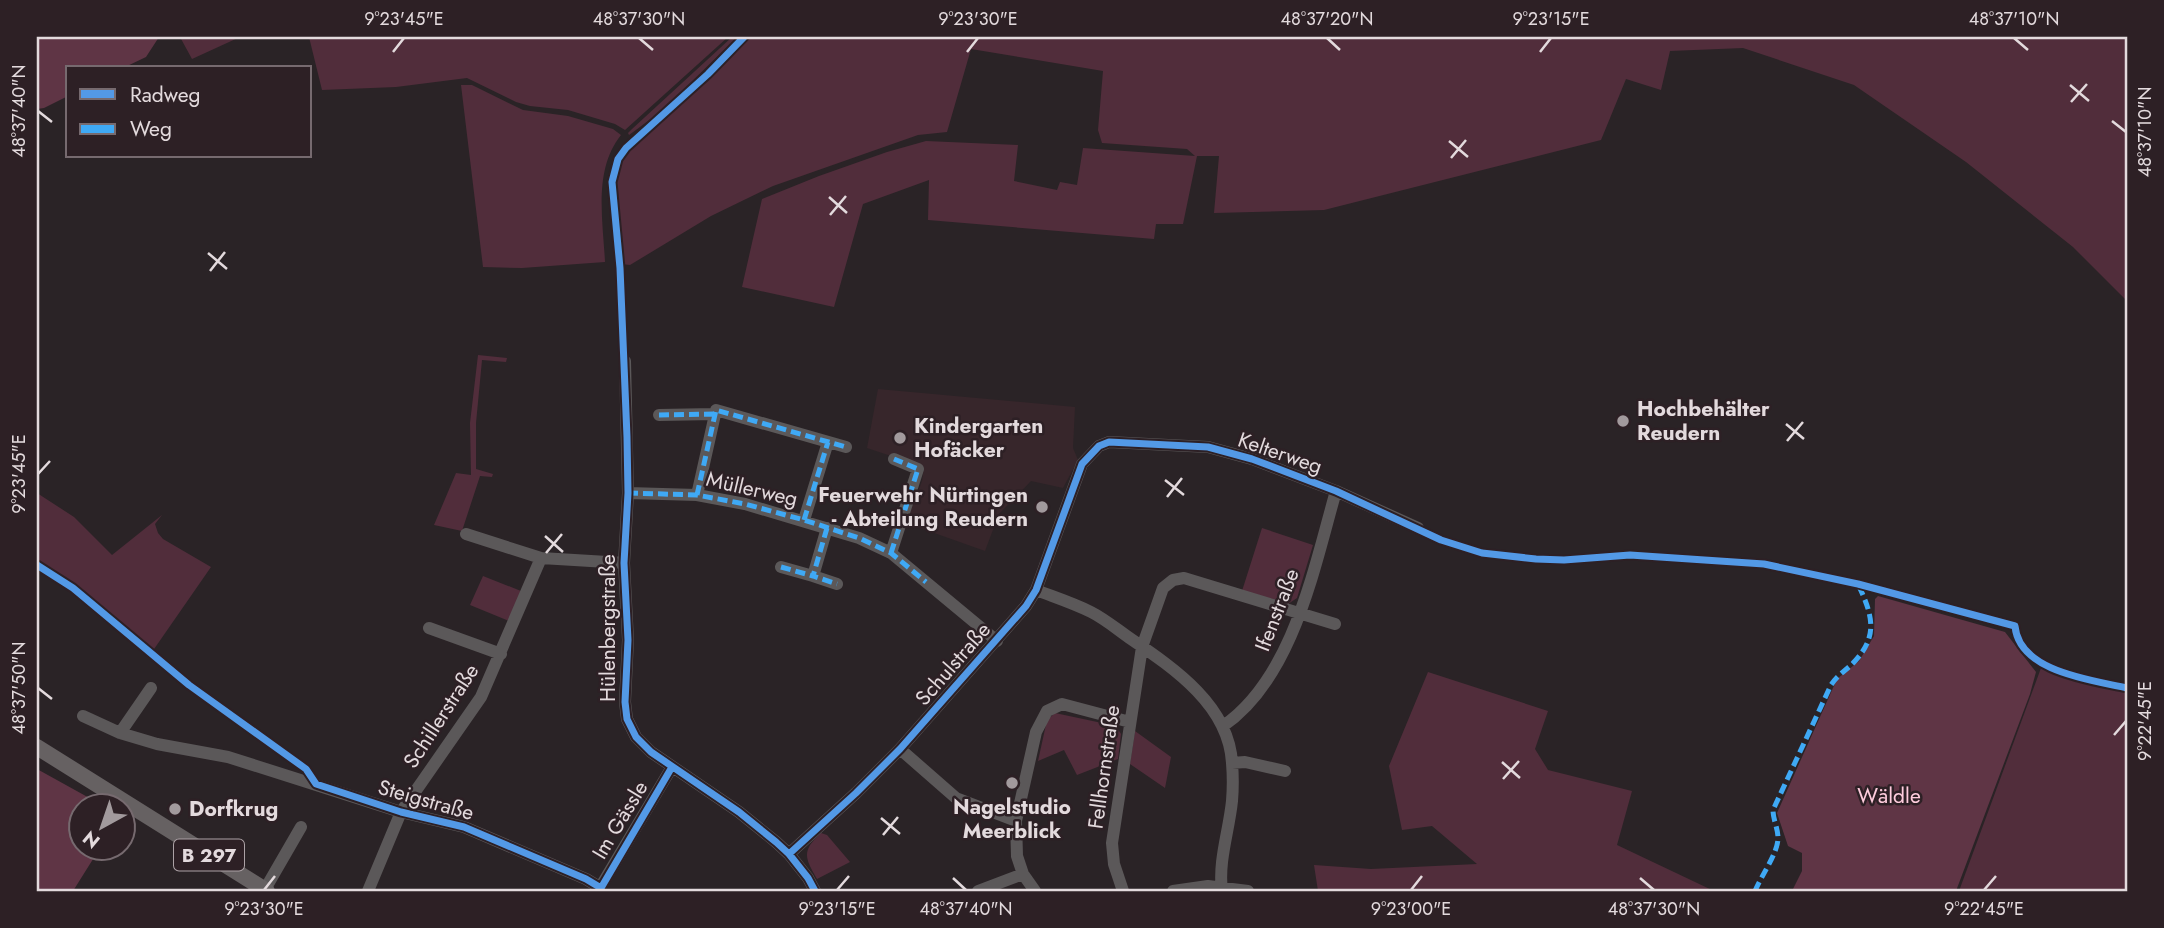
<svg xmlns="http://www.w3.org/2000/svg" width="2164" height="928" viewBox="0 0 2164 928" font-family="Jost,sans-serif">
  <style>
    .built { fill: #37262b }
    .green { fill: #512d3b }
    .forest { fill: #5f3545 }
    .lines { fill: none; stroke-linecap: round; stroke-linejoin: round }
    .minor { stroke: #5b5859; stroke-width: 12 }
    .major { stroke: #666162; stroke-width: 16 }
    .quiet { stroke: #3fa9f5; stroke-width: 5; stroke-dasharray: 10 5; stroke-linecap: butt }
    .cycleway-casing { stroke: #2d2025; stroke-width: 11 }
    .cycleway { stroke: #5399e6; stroke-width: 7 }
    .ticks { fill: none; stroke: #e3dadd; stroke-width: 2.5 }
    .poi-dot { fill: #a29a9d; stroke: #2d2025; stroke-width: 2.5 }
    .labels { text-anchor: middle; stroke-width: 5; stroke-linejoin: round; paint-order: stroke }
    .shield { fill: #2d2025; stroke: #aca2a6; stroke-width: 2 }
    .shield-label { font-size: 19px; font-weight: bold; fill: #e3dadd }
    .poi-label { font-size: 21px; font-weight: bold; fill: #e3dadd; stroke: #2d2025; text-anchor: start }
    .street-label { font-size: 21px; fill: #e3dadd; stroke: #2d2025 }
    .park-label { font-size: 21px; fill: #feccdd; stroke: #2d2025 }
    .neatline { fill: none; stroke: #e3dadd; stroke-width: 2.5 }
    .ticks-label { font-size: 18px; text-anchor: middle; fill: #e3dadd }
  </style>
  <rect width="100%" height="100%" fill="#2a2326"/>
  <!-- built -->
  <path class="built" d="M878,389L1075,407L1073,448L1078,460L1063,488L1031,481L999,514L985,551L906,523L922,481L924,467L867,448Z"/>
  <!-- green -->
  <path class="green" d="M180,37H240L192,59Z
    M309,37H728L625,130L615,124L568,110L530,106L516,102L467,78L396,87L322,90Z
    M732,37H737L663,110L629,135L628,133L632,129Z
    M749,37H2127V301L2073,247L1966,162L1854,85L1743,48L1670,51L1661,90L1626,79L1601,140L1324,210L1214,213L1219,156H1197L1183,224H1156L1154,239L928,220L929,180L863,204L834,307L742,287L762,199L819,176L887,152L926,141L1018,145L1014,181L1057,190L1060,182L1077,185L1083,148L1195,156L1187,149L1102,143L1098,130L1103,71L971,49L947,132L918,135L773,186L711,216L630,265L621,264C618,229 609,191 622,158Z
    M461,85H472L523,110L568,116L613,129L621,135C593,170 603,220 605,262L522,268L483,267Z
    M478,355L507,358L506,362L482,360L476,423V469L493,474L492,477L480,476L462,531L434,525L456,473L471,475L470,423Z
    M37,493L74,517L112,555L162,515L155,524L158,533L163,539L211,567L152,652L71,584L37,562Z
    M1262,528L1313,545L1297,598L1288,604L1242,591Z
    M483,576L521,591L509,621L470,605Z
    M2041,668L2127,692V891H1959Z
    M1428,672L1548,711L1535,749L1548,770L1632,791L1617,845L1714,891H1318L1314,865L1371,869L1477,864L1432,826L1402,830L1389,766Z
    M1055,713L1116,726L1121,734L1118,759L1077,775L1064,750L1038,761L1047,720Z
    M1135,731L1171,757L1165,788L1130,764Z
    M821,833L827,835L850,862L817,879C805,858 801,851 821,833Z"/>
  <!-- forest -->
  <path class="forest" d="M37,37H159L146,57L123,68H68V96L44,108L37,109Z
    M1878,596L2005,632L2036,672L2030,694L1956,891H1792L1802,871V853L1788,846L1777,813L1837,679L1859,661L1874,636L1875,599Z
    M37,769L102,805L80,806V848H100L73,891H37Z"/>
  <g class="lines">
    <!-- minor -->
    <path class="minor" d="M625,361L628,493L624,563L628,640L625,702L627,719L636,737L651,752L739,812L776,842L789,854L808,878L815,891
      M659,415L715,414
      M628,493L697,495L745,504L859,538L891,553L997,641
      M697,495L716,410L846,447
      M804,520L828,442
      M827,528L813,576L837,584
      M466,534L541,558L624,563
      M891,553L918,469L894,459
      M781,567L813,576
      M1036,590C1054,597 1073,603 1091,612C1105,619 1118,630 1131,639C1175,669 1229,706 1232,763C1233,775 1233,789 1232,801C1229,831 1218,861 1222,891
      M429,628L501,654
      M83,716L120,733L157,744L228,757L401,812L464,827L586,879L601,888
      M1223,726C1293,678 1314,568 1336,491
      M120,733L151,688
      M900,749L956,798L1016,821
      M1232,763L1245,762L1285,771
      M789,854L856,793L900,749L1026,606L1036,590L1082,464L1099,446L1109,442L1208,447L1252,459L1336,491L1418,528
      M264,891L301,827
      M368,891L401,812L481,697L541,558
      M598,891L672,767
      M978,891L1023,874
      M1035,891L1023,874L1017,856L1016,821L1036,732L1047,711L1062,704L1130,722
      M1123,891L1114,864L1112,843L1142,647L1163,588L1173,580L1184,578L1335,624
      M1173,891L1208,886L1248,891"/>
    <!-- major -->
    <path class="major" d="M37,747L267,891"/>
    <!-- quiet -->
    <path class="quiet" d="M659,415L715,414
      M628,493L697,495L745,504L804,520L859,538L891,553L926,582
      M697,495L716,410L846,447
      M804,520L828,442
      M827,528L813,576L837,584
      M891,553L918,469L894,459
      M781,567L813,576
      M1755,891C1761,876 1778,853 1778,838C1778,828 1773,820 1773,810L1831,685C1839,673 1846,671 1855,661C1879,635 1872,614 1858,584"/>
    <defs>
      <path id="cycleway" d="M744,37L708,74L626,148L618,159L612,182L620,268L627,437L628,493L624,563L628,640L625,702L627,719L636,737L651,752L739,812L776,842L789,854L808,878L815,891
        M37,565L73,588L189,685L306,769L316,784L401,812L464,827L586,879L601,888L672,767
        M789,854L856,793L900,749L1026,606L1036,590L1082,464L1099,446L1109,442L1208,447L1252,459L1336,491L1441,540L1482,553L1536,559L1564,560L1630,555L1764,564L1858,584L2015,626C2019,672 2092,680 2127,688"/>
    </defs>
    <!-- cycleway casing -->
    <use href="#cycleway" class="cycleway-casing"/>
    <!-- cycleway -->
    <use href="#cycleway" class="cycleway"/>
  </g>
  <!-- ticks -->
  <path class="ticks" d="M639,38L653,50M1327,38L1340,50M2014,38L2028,50M393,52L404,38M967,52L978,38M1540,52L1551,38M2070,85L2089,101M2071,102L2087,84M38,111L52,122M2112,121L2126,132M1449,141L1468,157M1451,158L1466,140M829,197L847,213M830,215L846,196M208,253L227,269M210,271L225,252M1786,424L1804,439M1787,441L1803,422M38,474L50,461M1165,480L1184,495M1167,497L1182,478M545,536L563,552M546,553L562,534M38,688L52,699M2114,735L2126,721M1502,762L1520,778M1503,779L1519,761M881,818L900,834M883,835L898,817M953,878L966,890M1640,878L1654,890M264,890L275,876M837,890L849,876M1411,890L1422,876M1984,890L1996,876"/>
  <!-- markers -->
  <g class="poi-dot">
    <circle cx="1623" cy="421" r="7"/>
    <circle cx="900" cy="438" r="7"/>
    <circle cx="1042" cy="507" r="7"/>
    <circle cx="1012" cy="783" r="7"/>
    <circle cx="175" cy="809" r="7"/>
  </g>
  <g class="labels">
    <!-- shield labels -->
    <rect class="shield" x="174" y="839.5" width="70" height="31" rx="5"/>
    <g class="shield-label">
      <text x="209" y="862">B 297</text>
    </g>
    <!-- poi labels -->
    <g class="poi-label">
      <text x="1637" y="416">Hochbehälter<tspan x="1637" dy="24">Reudern</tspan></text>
      <text x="914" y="433">Kindergarten<tspan x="914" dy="24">Hofäcker</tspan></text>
      <text x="1028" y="502" text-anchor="end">Feuerwehr Nürtingen<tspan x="1028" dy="24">- Abteilung Reudern</tspan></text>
      <text x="1012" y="814" text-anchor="middle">Nagelstudio<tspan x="1012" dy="24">Meerblick</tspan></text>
      <text x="189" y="816">Dorfkrug</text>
    </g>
    <!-- street labels -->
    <g class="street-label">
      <text transform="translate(1280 453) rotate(19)" y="7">Kelterweg</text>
      <text transform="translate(752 489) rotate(13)" y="7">Müllerweg</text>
      <text transform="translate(1277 610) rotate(-69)" y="7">Ifenstraße</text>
      <text transform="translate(608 628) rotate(-90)" y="7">Hülenbergstraße</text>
      <text transform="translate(953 664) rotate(-49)" y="7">Schulstraße</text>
      <text transform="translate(441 716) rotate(-57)" y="7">Schillerstraße</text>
      <text transform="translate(1104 767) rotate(-82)" y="7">Fellhornstraße</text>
      <text transform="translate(426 800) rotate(16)" y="7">Steigstraße</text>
      <text transform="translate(620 820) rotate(-59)" y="7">Im Gässle</text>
    </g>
    <!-- park labels -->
    <g class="park-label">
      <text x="1889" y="803">Wäldle</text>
    </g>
  </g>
  <!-- border -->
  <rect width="2164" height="928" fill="none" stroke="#2d2025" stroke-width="77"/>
  <!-- legend -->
  <rect x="66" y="66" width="245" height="91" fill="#2d2025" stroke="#766a6f" stroke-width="2"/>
  <rect x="80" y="89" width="35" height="10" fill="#5399e6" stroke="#766a6f" stroke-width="2"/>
  <text x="130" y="102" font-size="21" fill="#e3dadd">Radweg</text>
  <rect x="80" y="124" width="35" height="10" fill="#3fa9f5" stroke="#766a6f" stroke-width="2"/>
  <text x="130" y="136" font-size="21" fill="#e3dadd">Weg</text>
  <!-- north arrow -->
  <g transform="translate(102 827) rotate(220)"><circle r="33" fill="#2d2025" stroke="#766a6f" stroke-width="2"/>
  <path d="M0-5L12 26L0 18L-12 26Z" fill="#a29a9d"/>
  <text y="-10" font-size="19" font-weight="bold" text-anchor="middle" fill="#e3dadd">N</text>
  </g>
  <rect x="38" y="38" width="2088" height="852" class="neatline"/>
  <g class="ticks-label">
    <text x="404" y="25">9°23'45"E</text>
    <text x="639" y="25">48°37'30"N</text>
    <text x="978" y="25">9°23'30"E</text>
    <text x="1327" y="25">48°37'20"N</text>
    <text x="1551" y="25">9°23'15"E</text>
    <text x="2014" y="25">48°37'10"N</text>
    <text transform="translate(19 111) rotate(-90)" y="6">48°37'40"N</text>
    <text transform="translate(2145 132) rotate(-90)" y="6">48°37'10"N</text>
    <text transform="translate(19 474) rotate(-90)" y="6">9°23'45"E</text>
    <text transform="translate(19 688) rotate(-90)" y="6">48°37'50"N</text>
    <text transform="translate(2145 721) rotate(-90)" y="6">9°22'45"E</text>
    <text x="264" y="915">9°23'30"E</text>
    <text x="837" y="915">9°23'15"E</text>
    <text x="966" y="915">48°37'40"N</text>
    <text x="1411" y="915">9°23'00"E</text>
    <text x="1654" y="915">48°37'30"N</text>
    <text x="1984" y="915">9°22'45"E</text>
  </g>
</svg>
